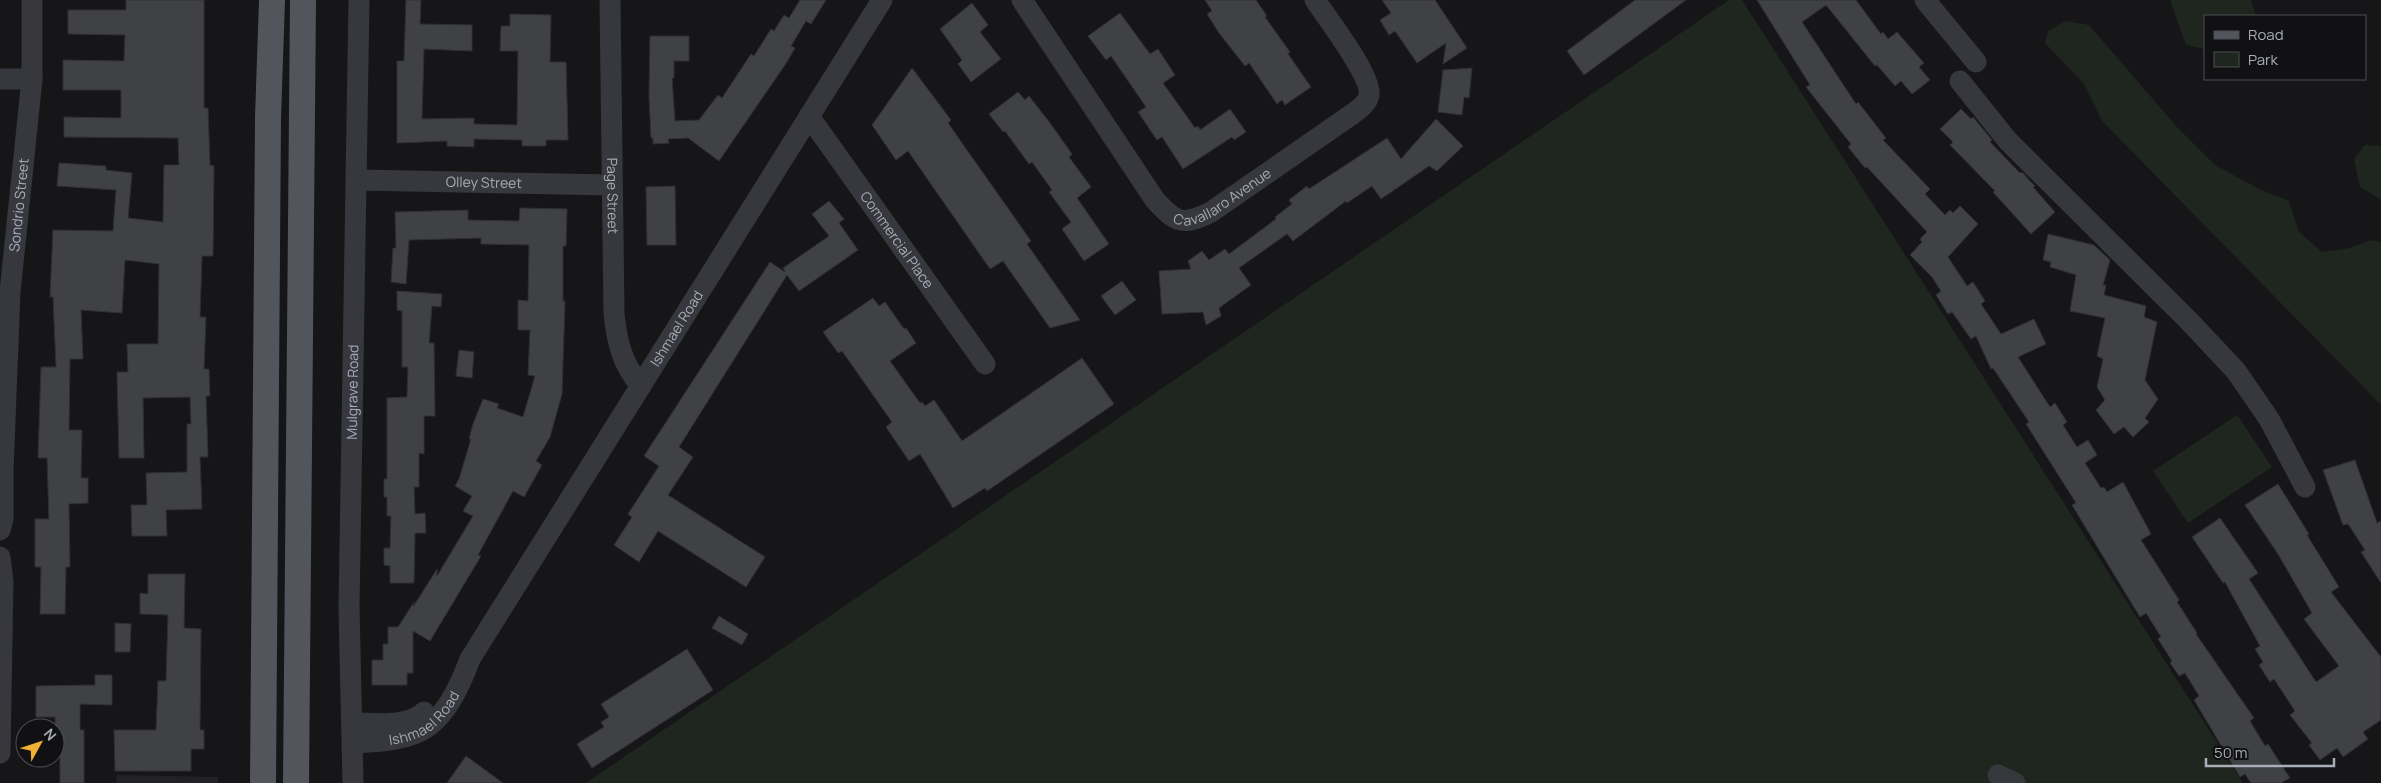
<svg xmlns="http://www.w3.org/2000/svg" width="2381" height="783" viewBox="0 0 2381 783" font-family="Manrope,sans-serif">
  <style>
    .built { fill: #222225 }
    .green { fill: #1e261f }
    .building { fill: #404145; stroke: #303034 }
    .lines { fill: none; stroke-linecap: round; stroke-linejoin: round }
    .minor { stroke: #37383d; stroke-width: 21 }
    .major { stroke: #53555c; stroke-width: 26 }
    .labels { text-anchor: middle; stroke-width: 4; stroke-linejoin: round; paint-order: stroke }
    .street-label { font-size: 14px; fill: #a8adb8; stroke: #111113 }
  </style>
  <rect width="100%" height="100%" fill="#161618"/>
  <!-- built -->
  <path class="built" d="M117,775L218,777V783H116Z"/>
  <!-- green -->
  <path class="green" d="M1729,0H1742L2243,783H586Z
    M2170,0H2251L2256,16H2205V49L2186,45Z
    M2065,21L2089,25L2176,126L2215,165L2259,189L2289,201L2299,232L2322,252L2350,248L2370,240L2381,242V405L2102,121L2084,84L2045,43L2048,31Z
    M2365,145L2381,146V200L2360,187L2354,159Z
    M2237,415L2272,467L2188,523L2153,471Z"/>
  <!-- building -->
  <path class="building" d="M126,0H204V108H208L210,165L214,166L213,256H202L200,317H206L204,369H209L210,396H206L208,457H200L202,509L166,510L167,536H132L131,505H147L146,473L187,472V424H191L190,397L143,398L144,458H119L117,372H128L127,344H158L159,264L125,260L122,313L81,310L83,359H70L69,430H82L81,478H88V503L69,504L70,567H66L65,614H40L41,567H35V519H49L47,458H38L41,367H56L53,297H50L53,230L113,231L116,190L57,186L59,163L106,166V170L132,173L128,218L163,222L164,165H179L178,138L64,137V117L121,118V90H63V60L124,61L125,35L68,34V10H126Z
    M406,0H421L420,24L472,25V51L424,49L422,119L474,118V124L517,125L518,51H500L501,26H510V14L551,15L550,62H566L568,140H546V146H522V140L474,139V147L447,146V141L397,143V61H404Z
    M800,0H826L811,24L806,21L791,46L795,48L787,62L719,161L688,138L668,139L669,143L653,144V138H651L649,96L650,36H689V61H674V78H672L675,121L699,120L718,95L722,98L751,54L754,56L771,29L774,31L784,15L789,18Z
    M1205,0H1256L1267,16L1265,17L1290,52L1288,54L1311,87L1285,105L1282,100L1277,104L1249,63L1245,66L1219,33L1207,14L1212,11Z
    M1382,0H1435L1467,48L1443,64L1446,43L1417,63L1395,31L1389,35L1380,20L1391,13Z
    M1635,0H1686L1584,75L1567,51Z
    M1757,0H1856L1881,34L1883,32L1888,39L1897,32L1924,63L1919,67L1930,80L1912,94L1901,81L1895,86L1877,65L1875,66L1826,5L1802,22L1856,104L1858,102L1886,138L1883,140L1930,189L1925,194L1945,215L1950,210L1953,213L1960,206L1978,224L1948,257L1967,286L1973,282L1985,301L1981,304L2001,334L2034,319L2046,344L2018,357L2050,407L2055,403L2067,422L2063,425L2077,447L2088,440L2097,455L2085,463L2101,488L2104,487L2107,492L2123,482L2151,534L2141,540L2179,600L2177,602L2197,633L2196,634L2254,718L2250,721L2265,746L2268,744L2290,778L2281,783H2251L2245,774L2240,777L2194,700L2199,696L2185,673L2179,676L2170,663L2172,661L2158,639L2161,637L2146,613L2140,617L2132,604L2072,505L2076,503L2026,424L2029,422L1993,368L1991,369L1976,336L1971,339L1952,312L1948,314L1936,295L1941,291L1932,277L1910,255L1922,242L1920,239L1927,232L1867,167L1865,168L1848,147L1851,144L1806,87L1810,85Z
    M972,3L988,25L980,32L1001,59L971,82L958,64L962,60L940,29Z
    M1120,13L1150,54L1158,49L1175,75L1163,83L1195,128L1198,126L1200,130L1230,109L1246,132L1234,140L1232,137L1183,169L1162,137L1157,140L1138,112L1146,107L1111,56L1106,60L1088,36Z
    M912,68L951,120L948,123L1031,241L1027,244L1080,320L1050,328L1003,261L990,269L908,151L896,160L872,125Z
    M1472,68L1469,98L1464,97L1462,115L1438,112L1443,70Z
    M1018,92L1025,100L1029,96L1050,123L1072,154L1069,157L1091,187L1077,198L1109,244L1084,261L1062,229L1071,222L1049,192L1052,190L1032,162L1029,164L1005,131L1003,132L989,114Z
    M1961,109L1971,119L1973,117L1992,140L1990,142L2020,173L2022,172L2031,182L2035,186L2033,187L2055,212L2031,234L1993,192L1995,191L1950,145L1953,142L1940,129Z
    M1436,119L1463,146L1437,171L1429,166L1381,199L1372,186L1347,203L1346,201L1293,241L1287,234L1239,268L1251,285L1219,308L1221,316L1206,325L1203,312L1162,314L1159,271L1191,269L1188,261L1202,251L1209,260L1225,249L1229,254L1276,219L1275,217L1292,204L1289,200L1307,186L1309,189L1387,138L1401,159Z
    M675,186L676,245H647L646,187Z
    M829,201L844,219L839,223L858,250L799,291L787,275L679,447L693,457L668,495L765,557L746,587L658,531L639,562L614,545L632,517L628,514L659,466L644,456L770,262L785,272L783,268L829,236L812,214Z
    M520,208L567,209L566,246H563V301H565L562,394L550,437L536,461L542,465L524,497L513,491L478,555L481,556L430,641L413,631V673H407V685H372V660H383V644H388V627H398L414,602L413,607L437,569V576L473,516L463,511L472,496L455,486L459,479L471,439H469L473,424L483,399L499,404L497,408L523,417L535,376L528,375L530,330H518V300L528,301L529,245L481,244V238L409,240L406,284L391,282L393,248H396L395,212L468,210V220L519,221Z
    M2048,234L2094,245L2110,260L2103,285H2106L2104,295L2146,306L2144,317L2157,322L2145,380L2158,399L2145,418L2149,422L2133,437L2124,427L2114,434L2096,410L2105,400L2097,387L2103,359L2097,356L2105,318L2070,311L2076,275L2050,267L2051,262L2043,260Z
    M1122,281L1136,300L1115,315L1101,296Z
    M397,291L442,294L441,307L432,306L429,343H434L435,416H424V454L419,453V487H414L415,514L425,513L426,533H415L414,583H390V566L384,565V548H390L391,516H387V497H384V479H387V398L407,397L408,367H402V311L397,310Z
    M873,298L879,306L885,302L904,329L906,328L916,343L890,361L920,403L922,402L925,406L934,400L962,441L1082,358L1114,404L987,491L985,488L953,508L920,454L909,461L886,427L892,422L842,351L838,353L823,332Z
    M459,350L474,352L472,378L456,376Z
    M2355,460L2377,523L2381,521V583L2361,552L2365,550L2348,524L2343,525L2323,470Z
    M2278,484L2309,534L2307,535L2339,587L2331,592L2381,657V720L2363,732L2368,739L2343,757L2337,748L2320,760L2309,745L2312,743L2290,715L2295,711L2274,679L2270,682L2259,665L2263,662L2255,649L2260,646L2225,582L2223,583L2192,537L2220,518L2258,573L2249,579L2316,682L2339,666L2304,619L2312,613L2278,554L2245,505Z
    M148,574H185L184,628L201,629L200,730H204V749H191V771H115L114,730H156L158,681H166L168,615L140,614V593L148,594Z
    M719,616L748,634L742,645L712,628Z
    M115,623L131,624L130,652H115Z
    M687,649L713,690L592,768L577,744L604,727L601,722L609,717L601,704Z
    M95,675H112V705L80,704V730H84V783H60V753H55V717H36V686L95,685Z
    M466,756L503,783H447Z"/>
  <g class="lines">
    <!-- minor -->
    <g class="minor">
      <path id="s1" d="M610,0L614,314C617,342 622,364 641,386"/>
      <path id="s2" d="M1022,0L1155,200C1176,223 1183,226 1211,212L1351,115C1358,110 1368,103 1369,95C1372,76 1327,18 1315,0"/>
      <path d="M1925,0L1976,62"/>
      <path d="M0,79H32"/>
      <path d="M1960,81L2008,141L2189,321L2236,371L2269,419L2305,487"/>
      <path id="s3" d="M809,116L985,364"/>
      <path id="s4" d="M358,180L612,185"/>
      <path id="s5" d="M0,530L3,519V471L10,292L32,79V0"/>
      <path d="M0,557L3,581L0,753"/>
      <path d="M352,723C375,723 406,728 424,712"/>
      <path id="s6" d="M353,743C372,742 396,741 414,734C444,723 460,686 470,659L882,0"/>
      <path d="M1998,775L2015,783"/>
      <path id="s7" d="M353,783L349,608L359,0"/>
    </g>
    <!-- major -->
    <path class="major" d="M263,783L268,118L272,0
      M296,783L303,0"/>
  </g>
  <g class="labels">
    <!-- street labels -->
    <g class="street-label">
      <text dy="5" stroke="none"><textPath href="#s4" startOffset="126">Olley Street</textPath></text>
      <text dy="5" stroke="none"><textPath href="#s2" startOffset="321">Cavallaro Avenue</textPath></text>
      <text dy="5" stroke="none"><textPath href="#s1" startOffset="196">Page Street</textPath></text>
      <text dy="5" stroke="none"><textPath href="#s5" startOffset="326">Sondrio Street</textPath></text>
      <text dy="5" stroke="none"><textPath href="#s3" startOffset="152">Commercial Place</textPath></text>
      <text dy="5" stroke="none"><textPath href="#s6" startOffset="548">Ishmael Road</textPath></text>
      <text dy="5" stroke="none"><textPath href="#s7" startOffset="391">Mulgrave Road</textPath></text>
      <text dy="5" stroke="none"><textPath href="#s6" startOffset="79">Ishmael Road</textPath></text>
    </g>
  </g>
  <!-- legend -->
  <rect x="2204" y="15" width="162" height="65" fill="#111113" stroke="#4d4f55"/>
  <rect x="2214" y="31" width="25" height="8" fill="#53555c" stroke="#4d4f55"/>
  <text x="2248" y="40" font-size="15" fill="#a8adb8">Road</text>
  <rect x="2214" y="52" width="25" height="15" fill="#1e261f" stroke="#4d4f55"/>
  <text x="2248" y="65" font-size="15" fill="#a8adb8">Park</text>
  <!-- north arrow -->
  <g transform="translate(40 743) rotate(50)"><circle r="24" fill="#111113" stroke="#4d4f55"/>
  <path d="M0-4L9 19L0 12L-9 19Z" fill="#f2b134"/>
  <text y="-8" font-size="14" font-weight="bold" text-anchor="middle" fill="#a8adb8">N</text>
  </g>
  <!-- scale -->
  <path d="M2206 758v8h128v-8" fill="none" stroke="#a8adb8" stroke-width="2.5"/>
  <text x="2214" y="758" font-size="15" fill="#a8adb8" stroke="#111113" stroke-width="4" paint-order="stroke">50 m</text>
</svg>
